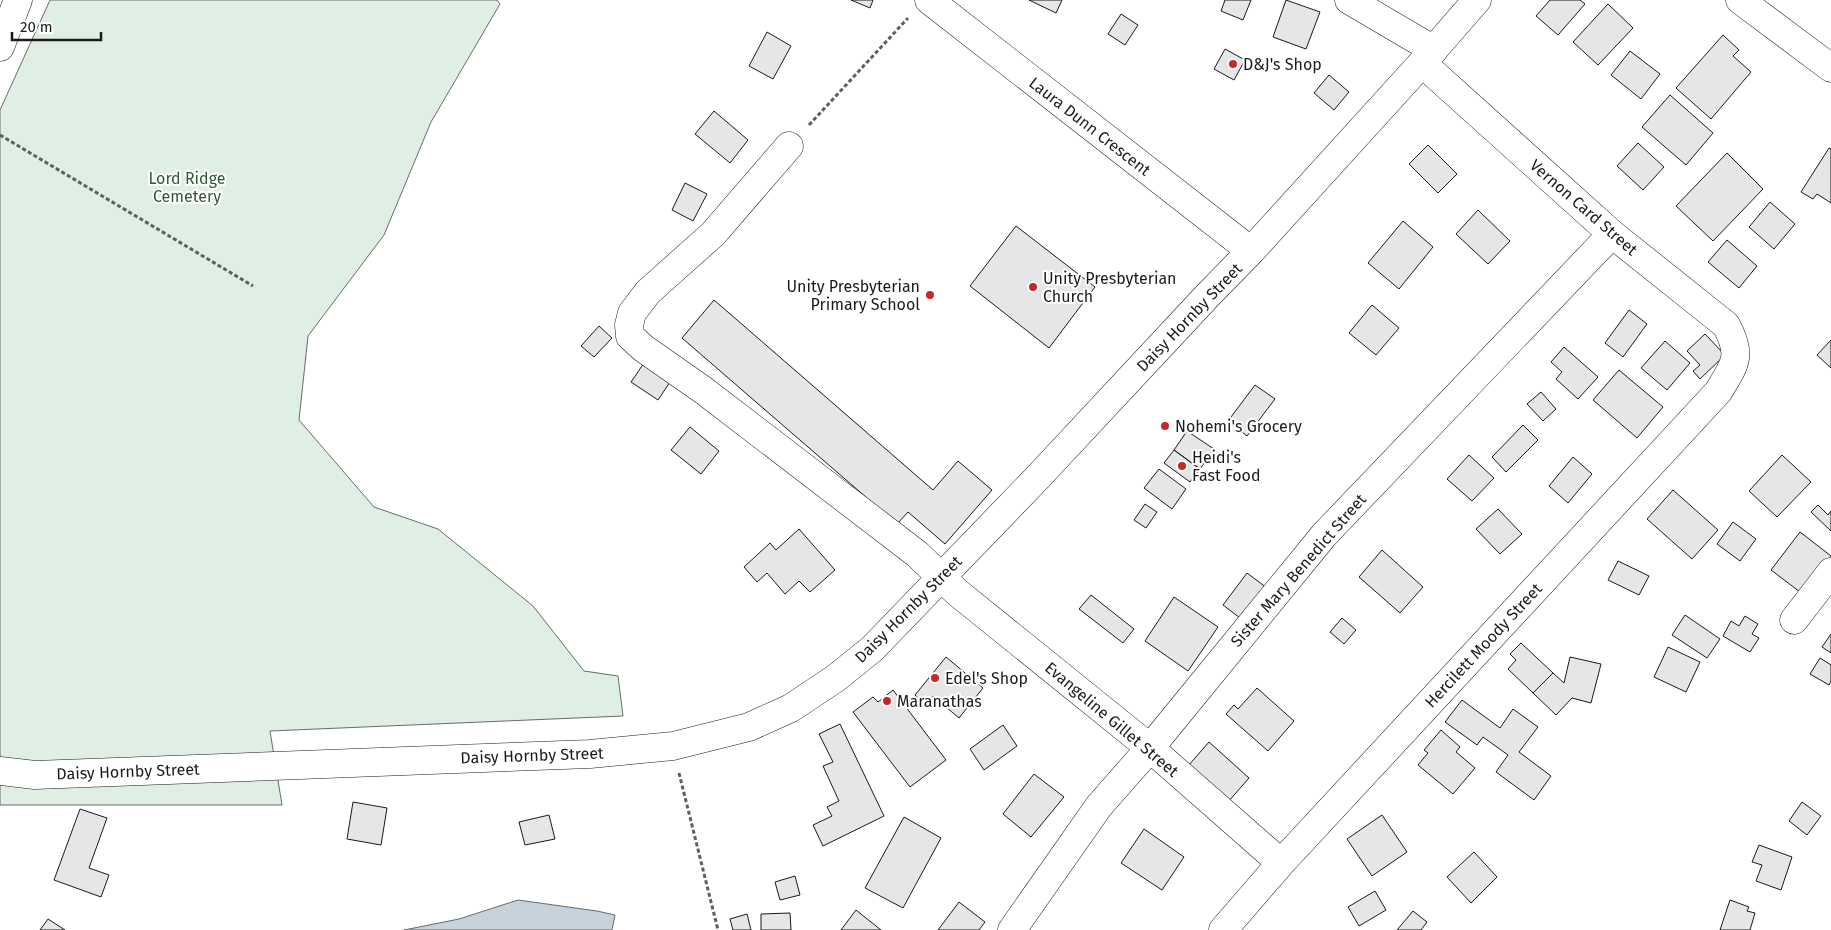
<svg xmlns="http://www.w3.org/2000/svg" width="1831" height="930" viewBox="0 0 1831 930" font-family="'Fira Sans',sans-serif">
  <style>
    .green { fill: #e0efe3; stroke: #6a6a6a }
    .water { fill: #c6d2dc; stroke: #6a6a6a }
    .building { fill: #e6e6e6; stroke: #1a1a1a }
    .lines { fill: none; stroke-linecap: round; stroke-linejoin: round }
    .minor-casing { stroke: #1a1a1a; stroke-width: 29 }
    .major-casing { stroke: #1a1a1a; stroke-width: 29 }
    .path { stroke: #5f5f5f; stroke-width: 3; stroke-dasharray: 4 2.5; stroke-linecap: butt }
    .minor { stroke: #fff; stroke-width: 28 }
    .major { stroke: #fff; stroke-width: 28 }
    .poi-dot { fill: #c62828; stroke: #fff; stroke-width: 2 }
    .labels { text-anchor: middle; stroke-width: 4; stroke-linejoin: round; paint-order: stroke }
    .poi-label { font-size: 16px; fill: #1a1a1a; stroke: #fff; text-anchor: start }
    .street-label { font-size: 16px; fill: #1a1a1a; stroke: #fff }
    .park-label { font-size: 16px; fill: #2b5a34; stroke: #fff }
  </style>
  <rect width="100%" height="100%" fill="#fff"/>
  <!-- green -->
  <path class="green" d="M50,0H497L500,4L431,122L384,235L308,336L299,420L374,507L438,529L533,606L584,671L618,676L623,716L270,731L282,805H0V110Z"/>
  <!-- water -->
  <path class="water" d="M518,900L597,911L615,915L612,930H404L459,919Z"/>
  <!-- building -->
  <path class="building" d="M851,0H873L870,8Z
    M1029,0H1062L1056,13Z
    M1225,0H1251L1243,20L1221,11Z
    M1286,0L1320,12L1306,49L1273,37Z
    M1550,0H1580L1585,4L1558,35L1536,16Z
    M1608,4L1633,28L1598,65L1573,42Z
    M1121,14L1138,25L1125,45L1108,34Z
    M767,32L791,46L773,79L749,66Z
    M1723,35L1739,50L1733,56L1751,72L1711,119L1676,88Z
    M1225,49L1245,60L1234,80L1214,69Z
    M1630,51L1660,74L1641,99L1611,75Z
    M1329,75L1349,92L1334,110L1314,93Z
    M1670,95L1713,133L1686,165L1642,127Z
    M714,111L748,140L730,163L695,134Z
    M1638,143L1664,167L1643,190L1617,166Z
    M1428,145L1457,174L1438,193L1409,164Z
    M1829,148L1831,149V203L1817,194L1813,199L1801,192Z
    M1727,153L1763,189L1713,241L1676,206Z
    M685,183L707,194L693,221L672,210Z
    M1770,202L1795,224L1774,249L1749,227Z
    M1478,210L1510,241L1488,264L1456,234Z
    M1403,221L1433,247L1399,289L1368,263Z
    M1016,226L1095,287L1049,348L970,286Z
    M1727,240L1757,266L1739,288L1708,262Z
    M714,300L933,490L958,461L992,490L945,544L908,512L897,524L682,338Z
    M1372,305L1399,328L1376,355L1349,333Z
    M1629,310L1647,324L1623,357L1605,343Z
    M599,326L612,338L594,357L581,346Z
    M1705,334L1725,355L1700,379L1693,371L1700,365L1687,351Z
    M1831,340V368L1817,355Z
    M1665,341L1690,363L1667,390L1641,368Z
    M1564,347L1598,377L1578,399L1556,379L1562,372L1551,362Z
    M646,360L672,379L658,400L631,382Z
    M1619,370L1663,407L1637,438L1593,400Z
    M1255,385L1275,399L1247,436L1228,421Z
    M1541,392L1556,409L1543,421L1527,404Z
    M1523,425L1538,440L1506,472L1492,457Z
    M690,427L719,451L701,474L671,450Z
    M1187,431L1214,449L1200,469L1174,450Z
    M1174,450L1200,469L1190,482L1164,463Z
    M1469,455L1494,478L1472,501L1447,479Z
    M1782,455L1811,482L1777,517L1749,491Z
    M1573,457L1592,474L1568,503L1549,486Z
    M1159,469L1186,489L1172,509L1144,488Z
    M1673,490L1718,530L1692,559L1647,519Z
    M1145,504L1157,512L1146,528L1134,520Z
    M1818,505L1828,515L1831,511V531L1811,512Z
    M1498,509L1522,534L1500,554L1476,529Z
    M1733,522L1756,539L1740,561L1717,544Z
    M799,529L835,570L810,592L799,581L785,594L767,573L757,582L744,567L770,543L776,550Z
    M1800,532L1831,556V559L1804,595L1771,570Z
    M1382,550L1423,587L1400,613L1359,577Z
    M1618,561L1649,576L1639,595L1608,580Z
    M1247,573L1267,588L1244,621L1223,605Z
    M1091,595L1134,629L1123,643L1079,609Z
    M1174,597L1218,627L1188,671L1145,641Z
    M1685,615L1720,639L1707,658L1672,635Z
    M1745,616L1758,624L1752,634L1759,638L1750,652L1723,636L1731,621L1739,626Z
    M1342,618L1356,630L1344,644L1330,632Z
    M1831,634V653L1822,647Z
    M1521,643L1553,673L1533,693L1508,669L1516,660L1510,654Z
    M1668,647L1700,662L1686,692L1654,677Z
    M946,657L983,688L959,718L933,696L926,705L915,695Z
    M1570,657L1601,664L1591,703L1572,698L1556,715L1533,693L1553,673L1564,683Z
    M1820,658L1831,665V681L1829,685L1810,674Z
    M1257,688L1294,721L1268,751L1226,714L1234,705L1238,709Z
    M893,690L946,760L910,787L853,712L873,697L878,702Z
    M1462,700L1500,728L1513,709L1538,727L1519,752L1551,776L1534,800L1496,772L1508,755L1483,737L1477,745L1445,722Z
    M840,724L884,816L823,846L813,825L832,816L827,807L839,801L823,766L833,762L819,734Z
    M1003,725L1017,746L984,770L970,749Z
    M1441,730L1460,747L1456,752L1475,768L1453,794L1418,765L1428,753L1424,750Z
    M1209,742L1249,778L1221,810L1181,774Z
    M1034,774L1064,797L1031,837L1003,814Z
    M353,802L387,808L381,845L347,839Z
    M1802,802L1821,816L1807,835L1789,821Z
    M80,809L107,818L89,868L109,875L101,897L54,880Z
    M549,815L555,839L525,845L519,822Z
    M1382,815L1407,852L1372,876L1347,839Z
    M904,817L941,838L903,908L865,888Z
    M1144,829L1184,857L1162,890L1121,863Z
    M1759,845L1792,857L1781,890L1756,881L1762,865L1752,862Z
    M1474,852L1497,877L1471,903L1447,877Z
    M795,876L800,895L780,900L775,882Z
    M1375,891L1386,910L1359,926L1348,907Z
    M1730,900L1749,907L1747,911L1755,913L1750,930H1720Z
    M959,902L985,922L979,930H938Z
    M856,910L881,930H841Z
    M1413,911L1427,922L1421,930H1397Z
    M790,913L791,930H761V914Z
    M747,914L751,930H733L730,919Z
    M48,919L65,930H40Z"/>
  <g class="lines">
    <defs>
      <path id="minor" d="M929,0L1251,251
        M1349,0L1434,50
        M1740,0L1831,68
        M789,146L713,234L648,292L632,313L629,325L630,336L643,348L703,390L917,554L958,593L1150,748L1281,863
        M1794,620L1831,572
        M0,771L35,775L590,754L673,746L749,727L791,708L836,678L872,649L1039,476L1208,295L1251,251L1422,63L1477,0
        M1012,930L1099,806L1150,748L1324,535L1612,234
        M1223,930L1281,863L1718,392C1735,364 1743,356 1726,325L1612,234L1422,63"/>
      <path id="major" d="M0,47L18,0"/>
    </defs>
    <!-- minor casing -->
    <use href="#minor" class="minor-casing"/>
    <!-- major casing -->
    <use href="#major" class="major-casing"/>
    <!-- path -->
    <path class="path" d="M809,125L908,18
      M0,135L253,286
      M679,773L718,930"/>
    <!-- minor -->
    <use href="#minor" class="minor"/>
    <!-- major -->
    <use href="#major" class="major"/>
  </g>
  <!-- markers -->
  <g class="poi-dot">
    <circle cx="1233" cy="64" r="5"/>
    <circle cx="1033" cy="287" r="5"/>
    <circle cx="930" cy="295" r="5"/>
    <circle cx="1165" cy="426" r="5"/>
    <circle cx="1182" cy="466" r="5"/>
    <circle cx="935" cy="678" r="5"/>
    <circle cx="887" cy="701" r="5"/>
  </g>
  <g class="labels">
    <!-- poi labels -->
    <g class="poi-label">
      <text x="1243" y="70">D&amp;J's Shop</text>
      <text x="1043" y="284">Unity Presbyterian<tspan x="1043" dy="18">Church</tspan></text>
      <text x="920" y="292" text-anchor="end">Unity Presbyterian<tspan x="920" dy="18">Primary School</tspan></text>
      <text x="1175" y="432">Nohemi's Grocery</text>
      <text x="1192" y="463">Heidi's<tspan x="1192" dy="18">Fast Food</tspan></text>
      <text x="945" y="684">Edel's Shop</text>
      <text x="897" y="707">Maranathas</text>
    </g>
    <!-- street labels -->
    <g class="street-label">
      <text transform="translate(1090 126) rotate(38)" y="6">Laura Dunn Crescent</text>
      <text transform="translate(1584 207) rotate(41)" y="6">Vernon Card Street</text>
      <text transform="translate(1189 317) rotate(-46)" y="6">Daisy Hornby Street</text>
      <text transform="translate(1298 570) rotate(-49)" y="6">Sister Mary Benedict Street</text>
      <text transform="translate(908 609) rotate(-45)" y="6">Daisy Hornby Street</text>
      <text transform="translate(1483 645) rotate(-47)" y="6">Hercilett Moody Street</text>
      <text transform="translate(1112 719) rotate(40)" y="6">Evangeline Gillet Street</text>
      <text transform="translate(532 755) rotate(-2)" y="6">Daisy Hornby Street</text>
      <text transform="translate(128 771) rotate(-2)" y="6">Daisy Hornby Street</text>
    </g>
    <!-- park labels -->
    <g class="park-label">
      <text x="187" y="184">Lord Ridge<tspan x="187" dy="18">Cemetery</tspan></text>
    </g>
  </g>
  <!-- scale -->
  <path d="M12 32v8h89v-8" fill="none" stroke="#1a1a1a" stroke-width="2.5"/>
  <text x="20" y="32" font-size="15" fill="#1a1a1a" stroke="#ffffff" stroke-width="4" paint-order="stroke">20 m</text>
</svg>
